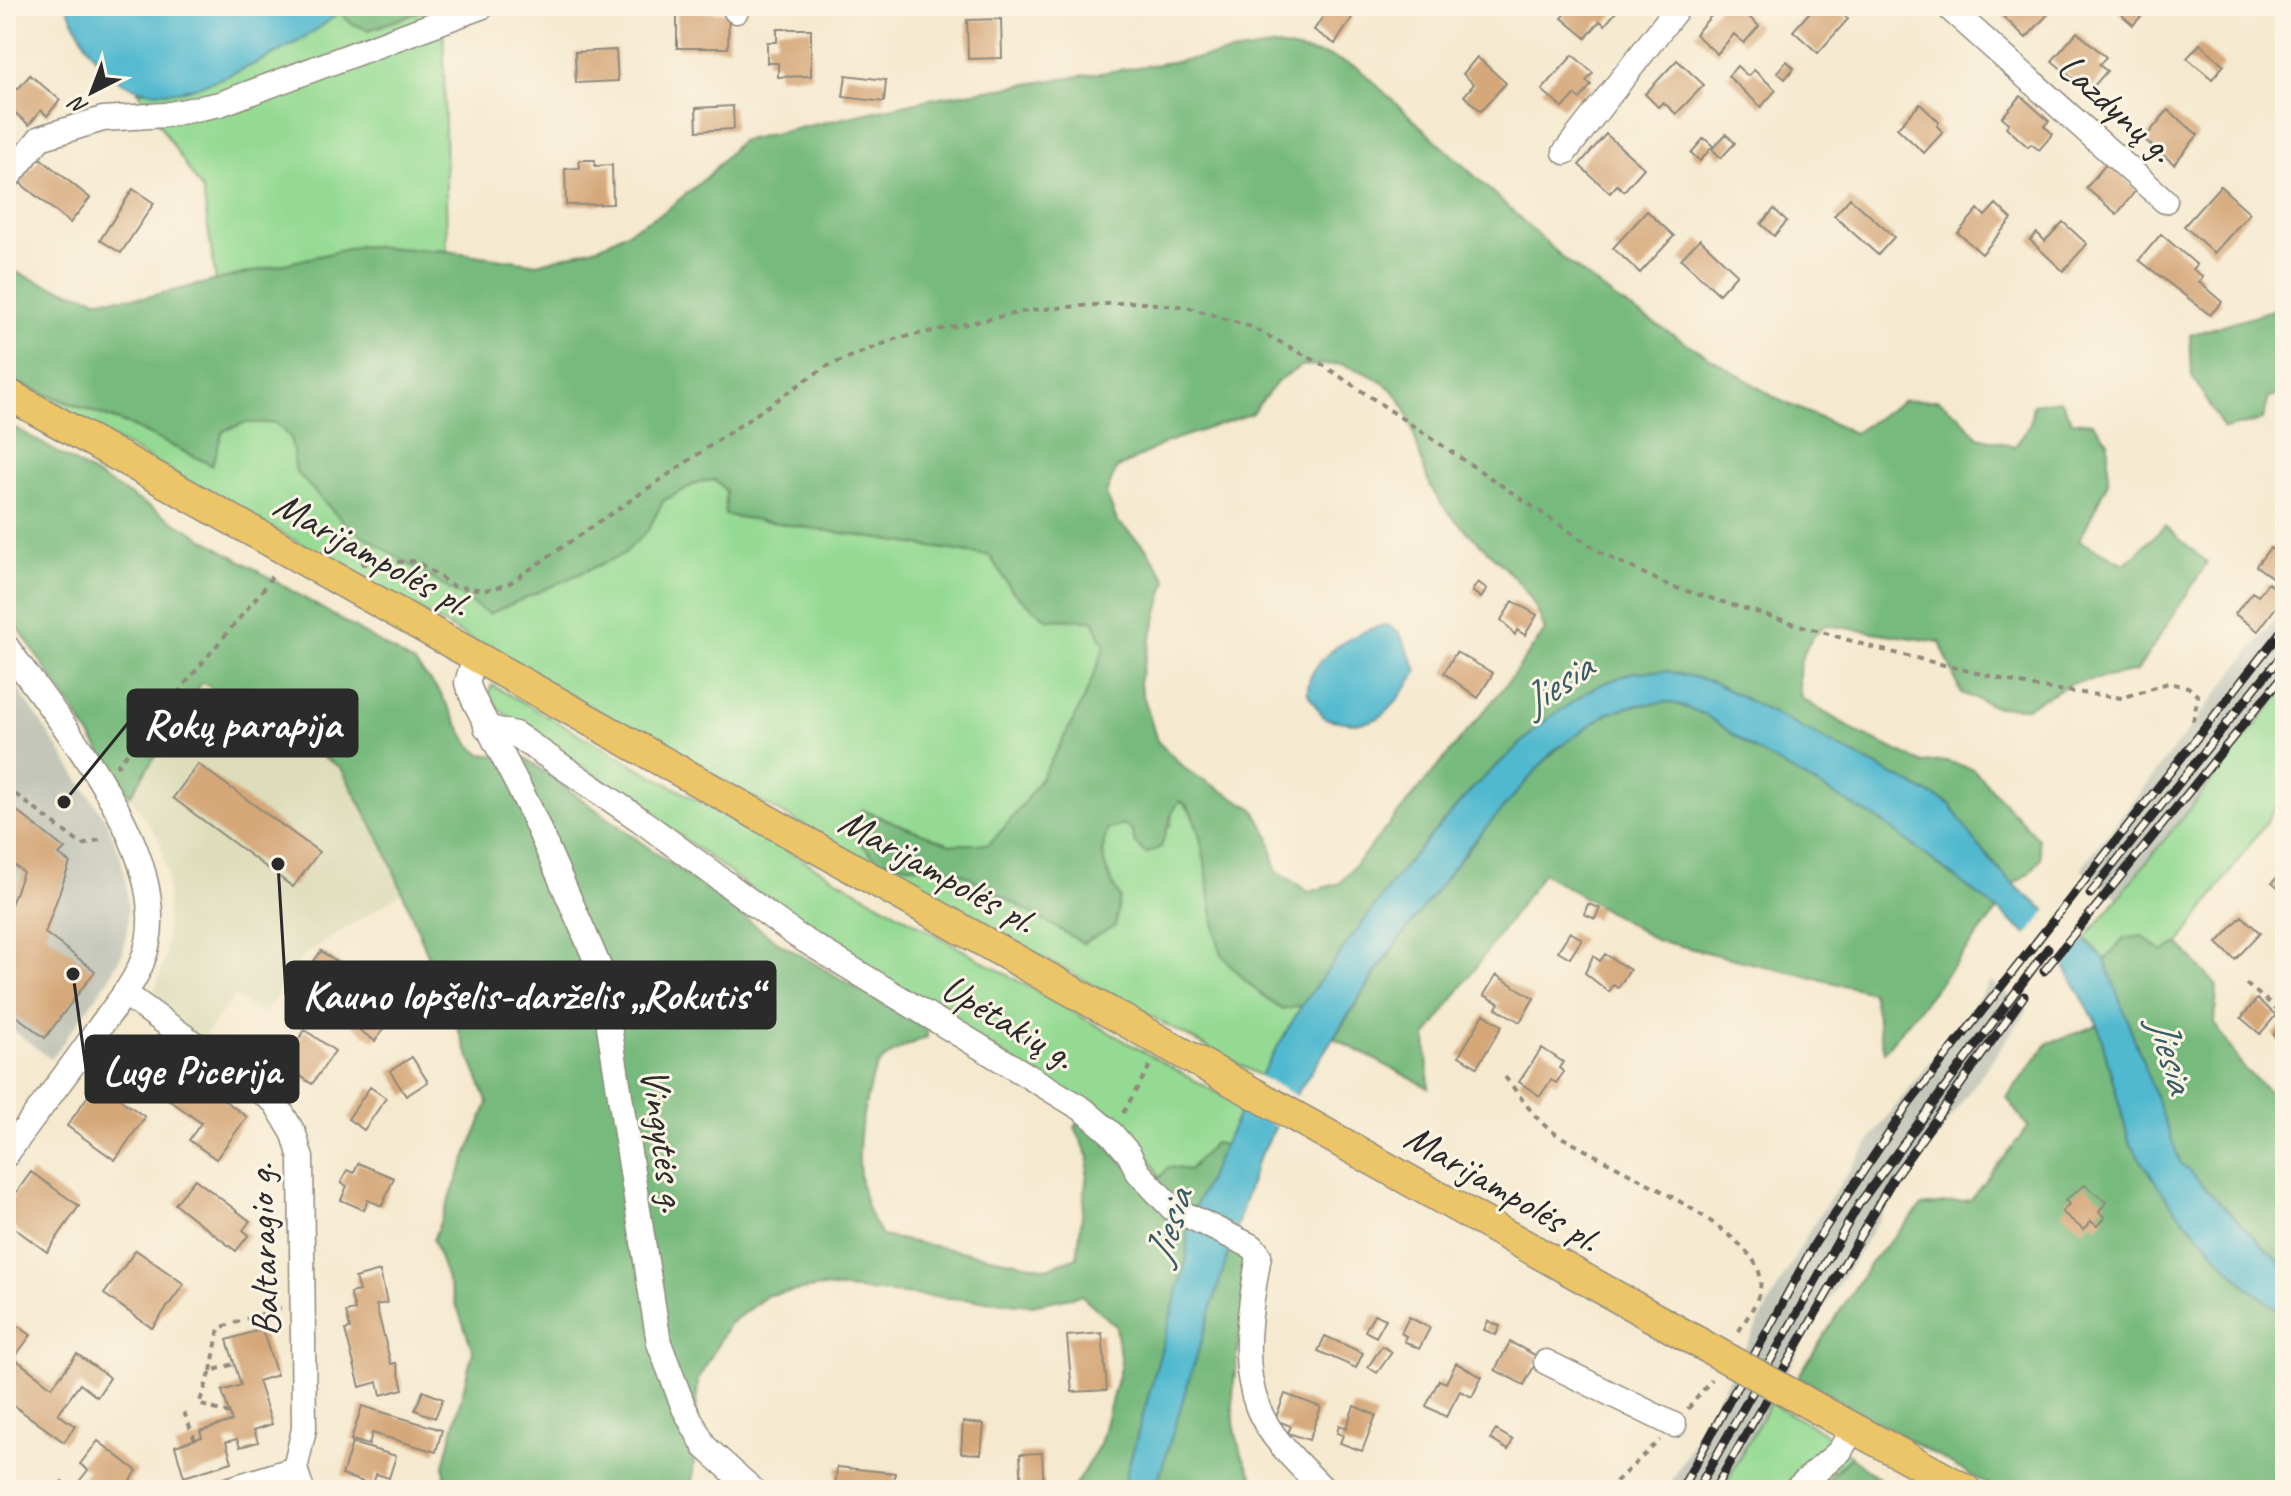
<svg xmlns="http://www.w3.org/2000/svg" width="2291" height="1496" viewBox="0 0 2291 1496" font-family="Caveat,sans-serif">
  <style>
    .built { fill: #deddbb }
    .industrial { fill: #c3c6b9 }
    .green { fill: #94da93; stroke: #60825f; stroke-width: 2 }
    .forest { fill: #77ba7d; stroke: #517254; stroke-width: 2; fill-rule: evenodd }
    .water { fill: #51b9cf; stroke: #3e727d; stroke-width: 2 }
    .pier { fill: #f5e9cf }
    .building { fill: #d5a779 }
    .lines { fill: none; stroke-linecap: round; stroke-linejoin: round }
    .minor-casing { stroke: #908a7d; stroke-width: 27 }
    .major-casing { stroke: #908a7d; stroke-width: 33 }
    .path { stroke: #908a7d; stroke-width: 4; stroke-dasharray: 6 6; stroke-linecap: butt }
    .minor { stroke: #fff; stroke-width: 24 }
    .major { stroke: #edc569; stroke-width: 30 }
    .rail-casing { stroke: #2b2b2b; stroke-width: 9 }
    .rail { stroke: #fcf5e5; stroke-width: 6; stroke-dasharray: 18; stroke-linecap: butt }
    .major-bridge-casing { stroke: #908a7d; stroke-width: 33; stroke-linecap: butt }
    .major-bridge { stroke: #edc569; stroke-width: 30 }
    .labels { text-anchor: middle; stroke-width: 6; stroke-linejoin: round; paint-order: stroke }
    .street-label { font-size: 40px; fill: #2b2b2b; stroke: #fcf5e5 }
    .water-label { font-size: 42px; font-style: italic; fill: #385d64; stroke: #fcf5e5 }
    .leader { fill: none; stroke: #2b2b2b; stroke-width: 3 }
    .callout-dot { fill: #2b2b2b; stroke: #fcf5e5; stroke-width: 3 }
    .callout { fill: #2b2b2b; stroke: #2b2b2b; stroke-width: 3 }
    .callout-label { font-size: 42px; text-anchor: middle; font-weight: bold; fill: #fff }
  </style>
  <rect width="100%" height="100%" fill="#fcf5e5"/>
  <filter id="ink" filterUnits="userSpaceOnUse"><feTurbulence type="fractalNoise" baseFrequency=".0125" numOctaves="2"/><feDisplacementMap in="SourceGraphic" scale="16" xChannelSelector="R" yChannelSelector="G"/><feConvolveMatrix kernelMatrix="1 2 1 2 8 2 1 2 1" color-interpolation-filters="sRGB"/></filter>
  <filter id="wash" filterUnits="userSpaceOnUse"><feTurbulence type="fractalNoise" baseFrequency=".006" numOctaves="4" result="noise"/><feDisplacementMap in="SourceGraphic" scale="32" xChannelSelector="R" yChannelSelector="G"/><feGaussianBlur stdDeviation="1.8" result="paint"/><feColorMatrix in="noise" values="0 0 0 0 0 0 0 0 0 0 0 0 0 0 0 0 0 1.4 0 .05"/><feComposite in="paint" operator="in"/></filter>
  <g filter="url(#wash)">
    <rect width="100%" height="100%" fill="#f5e9cf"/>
    <!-- built -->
    <path class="built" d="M202,681L341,768L385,849L403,892L303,956L263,1015L234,996L200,1042L151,1002L165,961L168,878L160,840L130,796Z"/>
    <!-- industrial -->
    <path class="industrial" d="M2285,606V689L2118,898L2081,868Z
      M6,670L107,822L121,858L127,890L128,923L123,952L106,983L51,1059L6,1025Z
      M1991,981L2028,1010L1892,1199L1806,1337L1722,1490H1667L1813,1224L1876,1132Z"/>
    <!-- green -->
    <path class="green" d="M437,6H443L447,251L360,246L216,282L203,192L138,91H177L293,45L340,12L351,23L369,30Z
      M15,384L127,424L211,465L223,431L244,423H276L291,438L296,472L648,530L663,501L698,482L716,480L727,491L725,515L990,556L1013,592L1047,619L1093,620L1105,646C1083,709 1037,797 989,844H950L862,810L877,860L964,874L1083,943L1120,897C1106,872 1097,857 1108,829L1122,824L1132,831L1135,843L1171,825L1172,810L1179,801C1208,811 1208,921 1221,951C1229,969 1266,1000 1283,1010L1302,1005L1262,1077L919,890Z
      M492,685L1242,1107L1225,1145L1214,1143L1189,1170L1169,1167L1160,1178L1149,1157L1128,1135L804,928L621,792L502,712L488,696Z
      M2285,689V795L2179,944L2163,952L2142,936L2124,939L2105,960L2086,938Z
      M1770,1403L1823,1432L1851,1457C1806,1496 1780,1490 1722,1490Z"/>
    <!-- forest -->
    <path class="forest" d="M345,6H437L368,30L351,23L340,12Z
      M1277,46L1328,56L1357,67L1563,258L1615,299L1779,400L1854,433L1903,401L1938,400L1958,414L1978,437L2015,446L2030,424L2033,404L2060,400L2072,421L2093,423L2108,441V482L2079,541L2125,564L2165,526L2207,563L2137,671L2070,684L2025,708L1996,707L1961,693L1940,642L1825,625C1801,645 1795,668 1801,698L1857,732L1923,763L1946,761L1973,769L2038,839L2041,858L2029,874L2013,884L1972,839L1950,804L1710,681L1546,720L1474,787L1406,864L1302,1005L1283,1010C1266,1000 1229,969 1221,951C1208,921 1208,811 1180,801C1169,813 1167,832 1161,847L1146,854L1135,843L1132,831L1122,824L1108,829C1097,857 1106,872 1120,897L1115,926L1083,943L964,874L877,860L857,839L855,822L862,810L950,844H989C1037,797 1083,709 1105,646L1093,620L1047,619L1013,592L990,556L725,515L726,491L715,480L698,482L663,501L648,530L624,554L489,614L346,525L296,472L291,438L276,423H244L223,431L212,465L127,424L6,379V268L47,285L97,299L147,297L360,246L447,251L538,264L601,246L664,212L708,176L740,141L935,98ZM1340,364C1363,371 1382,378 1398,396C1413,413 1420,475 1438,499C1471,545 1529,573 1545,631L1502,690L1340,883L1309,892L1276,870L1269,836L1254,809L1188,771L1157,741L1139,682L1167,580L1146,548L1117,521L1106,494L1116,469L1167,442L1251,414L1278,381L1301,366Z
      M2285,306V394L2269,397L2263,420L2224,429L2192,376L2190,335Z
      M6,422L414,663L439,691L468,742L480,754L525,758L778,942L927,1029V1037C911,1044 892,1051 879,1064C873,1071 871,1084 868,1093C855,1140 853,1195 882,1236L1047,1268L1077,1257L1089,1157L1075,1127L1082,1119L1123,1163L1160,1178L1168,1167L1189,1170L1214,1143L1225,1145L1187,1224V1258L1122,1490H1072L1100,1444L1121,1364L1116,1326L1081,1295L1032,1305L821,1287L768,1295L729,1324L698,1380L692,1490H446L444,1465L473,1351L433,1240L488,1103L385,849L341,768L202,682L130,796L6,609Z
      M1670,702L1704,714L1757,751L1881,821L1998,910L1884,1052L1872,992L1656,940L1543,873L1426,1037L1429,1088L1334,1038C1387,955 1443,875 1509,801C1538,768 1568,731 1610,713C1629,705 1649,704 1670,702Z
      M2142,936L2163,952L2179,944L2217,986L2215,1024L2245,1070L2285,1105V1268L2180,1163L2105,960L2124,939Z
      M2098,1025L2130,1145L2244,1284L2285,1315V1490H1997L1798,1377L1871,1262L1922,1206L1971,1200L2028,1127L2007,1097L2048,1043Z
      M1230,1245L1242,1248C1255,1273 1250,1285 1245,1313C1234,1375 1218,1435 1263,1490H1155Z
      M1851,1457L1893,1490H1804L1828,1479Z"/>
    <!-- water -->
    <path class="water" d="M66,6H345C316,38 220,85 177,91C158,94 135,91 118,80C93,64 80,32 66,6Z
      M1387,625L1399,632L1418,671C1387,713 1383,733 1324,718L1308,694C1305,659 1358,629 1387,625Z
      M1667,671L1710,681L1950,804C1968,833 1988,861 2013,884C2043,911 2078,930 2105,960L2180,1162L2285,1268V1315L2244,1284L2173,1207L2130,1144L2098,1025L2064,966L1998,910L1881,821L1757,751L1704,714L1670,702L1636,705L1608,713L1553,751L1468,848L1381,964L1276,1126L1256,1164L1155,1490H1122L1187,1258V1224L1242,1107L1302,1005L1406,864L1474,787L1546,720L1595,687L1633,672Z"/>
    <!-- pier -->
    <path class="pier" d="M2050,907L2088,935L2061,970L2025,938Z
      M1258,1075L1300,1098L1279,1128L1238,1105Z"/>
    <g id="blocks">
      <!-- building -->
      <path class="building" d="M1330,6L1352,18L1335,44L1314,30Z
        M1572,6H1621L1605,25L1600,21L1586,38L1562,18Z
        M1720,6H1737L1759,26L1744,43L1734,34L1717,54L1695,34Z
        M1815,6H1833L1848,19L1818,53L1793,31Z
        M1992,6H2044L2050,12L2026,38Z
        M2112,6H2151L2133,25Z
        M677,12H729L728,48H677Z
        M1001,19L1002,58L968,59L967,20Z
        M777,29H811V76L778,77V63H767V42H777Z
        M2077,32L2106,57L2099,65L2107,71L2093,87L2086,82L2082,86L2052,61Z
        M2200,44L2224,65L2212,79L2187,58Z
        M616,50L618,81L576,83L575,52Z
        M1573,55L1593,73L1586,81L1591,85L1580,99L1575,95L1563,108L1542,90Z
        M1477,57L1506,83L1481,111L1464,96L1474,84L1463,74Z
        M1677,60L1704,85L1676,114L1663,102L1658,107L1645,94Z
        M1787,61L1794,68L1785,79L1777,72Z
        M1737,66L1748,76L1754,70L1776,90L1761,107L1728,76Z
        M30,75L60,100L47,116L41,110L29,125L6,105V95L14,85L18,89Z
        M846,75L886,80L884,102L843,97Z
        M2021,96L2049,121L2044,126L2053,134L2039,150L2031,144L2028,147L2006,127L2009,123L2002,117Z
        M1920,104L1939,122L1937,126L1943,132L1924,153L1897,128Z
        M733,106L734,129L697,131L696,108Z
        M2168,110L2198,135L2174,164L2144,139Z
        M1606,134L1644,168L1624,191L1617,185L1610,193L1579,165Z
        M1726,134L1735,143L1721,158L1712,149Z
        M1704,138L1713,146L1700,161L1691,153Z
        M40,158L90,198L70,223L20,183Z
        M579,160H595V166L612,165L613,204L566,205L565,169L580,168Z
        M2107,163L2137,189L2117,214L2086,188Z
        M2220,186L2250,213L2214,253L2184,226Z
        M133,189L154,203L121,253L100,240Z
        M1850,198L1894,237L1878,255L1834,216Z
        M1996,204L2012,219L1982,254L1958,233L1978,209L1985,216Z
        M1774,209L1787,221L1774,236L1761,224Z
        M1647,211L1674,236L1640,273L1613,248Z
        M2063,222L2087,244L2063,271L2030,240L2037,233L2045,241Z
        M2161,234L2197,265L2193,269L2203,277L2199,282L2222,302L2210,315L2139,260Z
        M1700,239L1737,274L1719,294L1681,259Z
        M2270,548L2285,559V570L2277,581L2256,566Z
        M1478,582L1487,589L1481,598L1472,591Z
        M2268,583L2285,595L2258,631L2235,614L2252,592L2258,596Z
        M1513,601L1537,615L1525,635L1517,630L1515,635L1501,620Z
        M1456,652L1493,673L1478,698L1444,673Z
        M198,764L319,852L293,887L173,798Z
        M6,802L65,849L59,855L70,863L45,933L95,971L45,1038L6,1008V918L23,872L6,859Z
        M2280,874L2285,878L2281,891L2272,883Z
        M1588,904L1600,908L1595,919L1584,914Z
        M2242,916L2260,933L2235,960L2217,943Z
        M1570,932L1582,939L1570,958L1558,951Z
        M321,951L346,969L329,993L304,975Z
        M1605,954L1630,970L1618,988L1613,985L1609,992L1585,973L1593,956L1600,961Z
        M1496,975L1534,998L1520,1022L1496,1008L1499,1003L1484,995Z
        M377,989L400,1006L375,1041L351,1024Z
        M2257,999L2276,1015L2260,1034L2241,1018Z
        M1484,1014L1502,1026L1477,1067L1459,1056Z
        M2282,1025L2285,1027V1046L2273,1035Z
        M305,1030L335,1051L312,1084L282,1063Z
        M1542,1048L1563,1062L1559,1068L1564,1072L1556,1083L1551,1080L1540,1096L1519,1082Z
        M412,1057L428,1082L406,1096L390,1071Z
        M168,1059L247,1117L216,1159L189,1140L201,1123L149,1085Z
        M97,1083L145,1117L115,1160L67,1126Z
        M370,1087L386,1098L364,1130L348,1119Z
        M358,1163L394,1178L382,1206L368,1200L364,1210L341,1200L347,1186L341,1183L347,1170L354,1173Z
        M31,1172L79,1206L47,1252L6,1222V1207Z
        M195,1179L250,1221L243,1230L249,1235L236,1251L175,1204Z
        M2085,1185L2106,1202L2099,1212L2105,1217L2097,1226L2091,1221L2084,1230L2062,1212L2069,1204L2065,1200Z
        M136,1250L184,1284L152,1328L104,1294Z
        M380,1271L387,1303L376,1305L391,1364L396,1363L403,1389L381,1395L378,1382L360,1387L345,1330L350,1329L346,1312L355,1310L350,1293L359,1291L355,1278Z
        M1374,1314L1386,1319L1376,1337L1365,1331Z
        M1409,1317L1430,1328L1419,1349L1404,1341L1406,1336L1401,1333Z
        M1488,1321L1500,1326L1496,1335L1484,1330Z
        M15,1324L31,1335L14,1358L52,1387L77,1354L110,1378L97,1397L80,1384L58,1414L75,1426L64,1442L6,1400V1337Z
        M262,1329L277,1375L258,1381L272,1424L254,1430L258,1442L240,1447L237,1439L226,1442L232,1462L184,1477L175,1446L202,1437L200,1431L232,1421L222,1391L241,1385L227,1340Z
        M1102,1333L1107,1390L1072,1392L1067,1336Z
        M1325,1336L1363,1353L1356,1368L1318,1351Z
        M1510,1342L1539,1357L1524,1385L1495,1370Z
        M1382,1346L1392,1352L1377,1373L1368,1367Z
        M1456,1363L1482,1377L1472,1397L1460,1391L1446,1417L1426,1406L1439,1380L1446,1383Z
        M423,1391L443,1399L435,1418L415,1410Z
        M1285,1394L1321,1407L1309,1440L1288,1433L1291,1426L1275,1420Z
        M362,1406L442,1430L436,1452L372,1433L369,1445L351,1440Z
        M1354,1406L1376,1415L1362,1451L1340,1443L1343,1435L1337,1433L1339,1425L1346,1428Z
        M963,1422L984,1424L981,1454L961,1453Z
        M1496,1430L1513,1440L1508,1450L1490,1439Z
        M98,1441L137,1471L129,1482L135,1487L133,1490H55L62,1481L73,1489L88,1470L80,1464Z
        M352,1443L396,1456L389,1478L376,1474L373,1485L342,1475Z
        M1042,1453L1044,1490H1022L1020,1454Z
        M837,1467L895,1473L894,1490L835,1489Z"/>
    </g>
  </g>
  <g filter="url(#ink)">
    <use href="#blocks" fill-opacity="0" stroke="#908a7d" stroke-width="2"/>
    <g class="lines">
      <defs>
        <path id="minor" d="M735,6L736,11
          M1947,6L2165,201
          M1565,152L1679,6
          M6,180L40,138L103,119L165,115L220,104L483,6
          M6,646C60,724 183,863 142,962C133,986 114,1007 99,1028C69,1071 37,1112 6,1155
          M475,656L467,683L473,698L529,807L600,969L659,1343L684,1408L705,1447L753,1490
          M486,727L515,734L639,819L796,935L1084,1110L1112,1134L1129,1154L1138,1172L1172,1208L1253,1247L1259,1255C1251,1305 1239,1359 1258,1408C1271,1440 1301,1466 1324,1490
          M124,993L275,1102L294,1134L301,1158L304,1429L295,1469L302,1490
          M1546,1362L1674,1425
          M227,1490L295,1469
          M1795,1490L1840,1451L1853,1428"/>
        <path id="major" d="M6,393L1683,1334
          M1831,1416L1966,1490"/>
      </defs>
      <!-- minor casing -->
      <use href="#minor" class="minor-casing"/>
      <!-- major casing -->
      <use href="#major" class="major-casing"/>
      <!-- path -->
      <path class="path" d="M361,564L416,561L453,586L485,590L507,585L825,367L895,339L1031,310L1132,302L1187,307L1251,327L1320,363L1603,554L1670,586L1875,648L2034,687L2122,698L2168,683L2188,687L2198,696L2192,726
        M2282,694L2285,691
        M116,767L266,586L274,572
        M6,787L82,845L105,838
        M2246,984L2285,1015
        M1505,1077C1520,1095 1534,1119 1553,1132C1597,1160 1752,1226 1760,1276C1764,1297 1746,1318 1736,1336
        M1123,1113L1152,1062
        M211,1371L219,1328L281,1308
        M1688,1409L1712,1379
        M184,1412L195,1440
        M230,1414L199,1404L211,1371L234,1364
        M1607,1490L1660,1440"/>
      <!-- minor -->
      <use href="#minor" class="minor"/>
      <!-- major -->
      <use href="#major" class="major"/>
      <defs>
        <path id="rail" d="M2090,894L2285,651
          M2044,971L2285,673
          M1681,1490L1815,1243L1908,1105L2285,626
          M1697,1490L1859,1204L2048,948
          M1714,1490L1893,1179L2024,996"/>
      </defs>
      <!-- rail casing -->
      <use href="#rail" class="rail-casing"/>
      <!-- rail -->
      <use href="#rail" class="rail"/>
      <defs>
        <path id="major-bridge" d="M1683,1334L1831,1416"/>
      </defs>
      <!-- major-bridge casing -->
      <use href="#major-bridge" class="major-bridge-casing"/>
      <!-- major-bridge -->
      <use href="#major-bridge" class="major-bridge"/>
    </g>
  </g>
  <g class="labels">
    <!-- street labels -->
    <g class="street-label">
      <text transform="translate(2117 107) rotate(42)" y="14">Lazdynų g.</text>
      <text transform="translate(373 553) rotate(29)" y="14">Marijampolės pl.</text>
      <text transform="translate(938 870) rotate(29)" y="14">Marijampolės pl.</text>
      <text transform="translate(1009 1021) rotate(31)" y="14">Upėtakių g.</text>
      <text transform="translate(665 1140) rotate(82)" y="14">Vingytės g.</text>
      <text transform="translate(1503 1187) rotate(30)" y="14">Marijampolės pl.</text>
      <text transform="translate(262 1250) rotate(-92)" y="14">Baltaragio g.</text>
    </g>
    <!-- water labels -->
    <g class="water-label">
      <text transform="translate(1556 683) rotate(-34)" y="15">Jiesia</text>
      <text transform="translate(2173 1054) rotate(74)" y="15">Jiesia</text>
      <text transform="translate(1167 1226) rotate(-72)" y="15">Jiesia</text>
    </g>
  </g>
  <!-- callouts -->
  <path class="leader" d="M64 802L128 723M278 864L286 995M73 974L86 1069"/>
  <g class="callout-dot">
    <circle cx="64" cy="802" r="8"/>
    <circle cx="278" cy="864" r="8"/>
    <circle cx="73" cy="974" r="8"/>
  </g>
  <g class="callout">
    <rect x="128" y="690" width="229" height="66" rx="8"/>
    <rect x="286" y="962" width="489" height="66" rx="8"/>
    <rect x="86" y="1036" width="212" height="66" rx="8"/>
  </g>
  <g class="callout-label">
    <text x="242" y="738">Rokų parapija</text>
    <text x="531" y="1009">Kauno lopšelis-darželis „Rokutis“</text>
    <text x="192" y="1084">Luge Picerija</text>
  </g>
  <!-- margin -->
  <rect width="2291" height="1496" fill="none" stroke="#fcf5e5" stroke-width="32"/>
  <!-- north arrow -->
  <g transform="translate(92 92) rotate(222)" stroke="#fcf5e5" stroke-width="6" paint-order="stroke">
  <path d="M0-6L14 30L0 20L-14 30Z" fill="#2b2b2b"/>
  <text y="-12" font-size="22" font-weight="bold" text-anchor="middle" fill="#2b2b2b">N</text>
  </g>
</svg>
